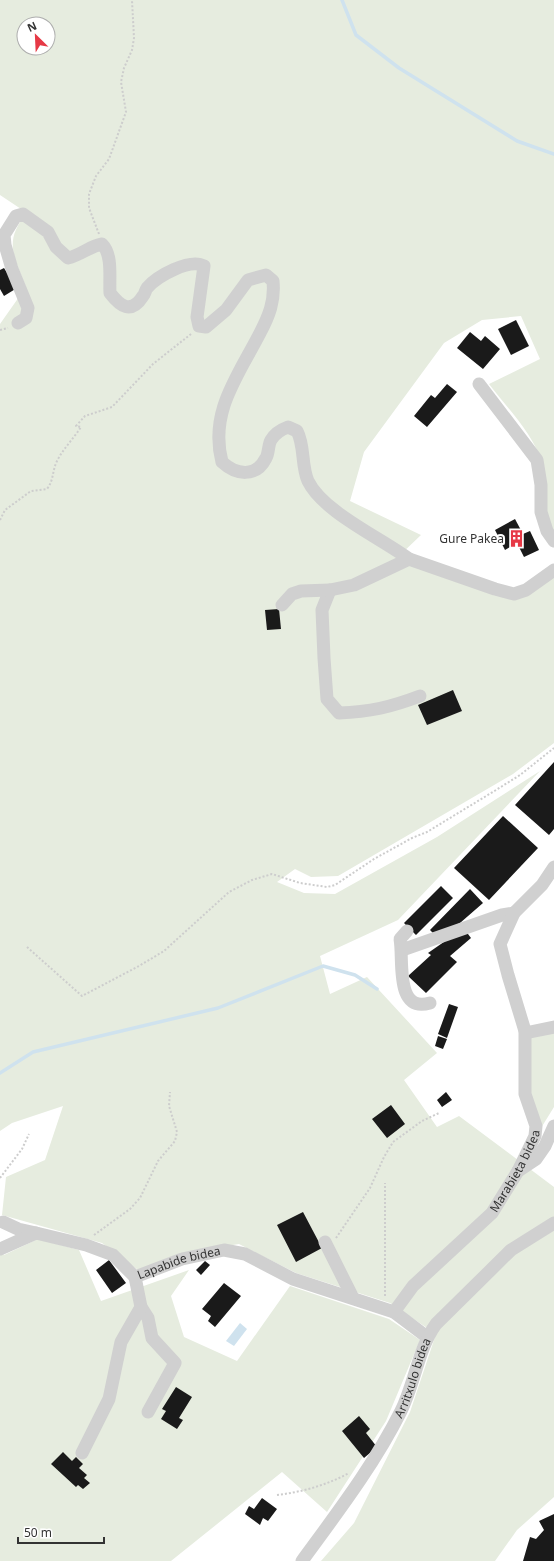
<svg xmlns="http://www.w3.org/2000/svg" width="554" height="1561" viewBox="0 0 554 1561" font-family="'Noto Sans',sans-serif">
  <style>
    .green { fill: #e6ecdf; fill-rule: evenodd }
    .water { fill: #cfe2ee }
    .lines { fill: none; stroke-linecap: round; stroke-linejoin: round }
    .stream { stroke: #cfe2ee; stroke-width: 3.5 }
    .building { fill: #1a1a1a }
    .path { stroke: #cdcdcd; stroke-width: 2; stroke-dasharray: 2 2; stroke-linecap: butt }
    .minor { stroke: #d0d0d0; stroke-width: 13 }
    .labels { text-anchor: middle; stroke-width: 4; stroke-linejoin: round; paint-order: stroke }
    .poi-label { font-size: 12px; fill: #333; stroke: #fff; text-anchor: end }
    .street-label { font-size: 12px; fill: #333; stroke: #fff }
  </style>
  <rect width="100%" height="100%" fill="#fff"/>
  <!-- green -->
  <path class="green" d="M0,0H554V531C539,512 549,484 542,463C533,433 508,409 489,384L540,359L521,316L482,320L444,343L364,452L350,501L421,535L398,557L504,597L554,575V743L513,774L338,876L311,877L295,869L277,882L304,893L335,894L437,837L540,771L398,920L320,956L330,994L367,977L437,1053L404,1080L437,1127L459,1116L554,1187V1497L517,1530L495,1561H321L354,1523L410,1412L436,1334L390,1303L296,1273L239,1244L178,1254L138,1270L102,1243L2,1215L6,1177L45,1160L63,1106L12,1123L0,1131V324L26,287C14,256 3,241 27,213L0,195ZM24,24H48V48H24Z
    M554,1032V1107L541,1128L529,1090L531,1036Z
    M38,1239L79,1250L101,1301L189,1270L171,1296L184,1337L237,1361L290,1286L389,1319L420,1340L386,1421L327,1512L282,1472L171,1561H0V1250L4,1255Z"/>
  <!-- water -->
  <path class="water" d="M240,1323L247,1329L234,1346L226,1341Z"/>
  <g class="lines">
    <!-- stream -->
    <path class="stream" d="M342,0L356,35L399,68L517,141L554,154
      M0,1073L33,1052L218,1008L323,966L355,975L377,989"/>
  </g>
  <!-- building -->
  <path class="building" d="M4,268L17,288L4,296L0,289V270Z
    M516,320L529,346L511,355L498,329Z
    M470,332L481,341L485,336L500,349L483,369L457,348Z
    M447,384L457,392L427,427L414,416L431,395L435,398Z
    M515,519L523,534L530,531L539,550L524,557L517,543L505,550L495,530Z
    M279,609L281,629L267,630L265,610Z
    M453,690L462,711L427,725L418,705Z
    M554,762V829L549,835L515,805Z
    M503,816L538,848L489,900L454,868Z
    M441,886L453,898L416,935L404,923Z
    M470,889L483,903L460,923L436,936L430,930Z
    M465,930L471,938L450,956L457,962L426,993L408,976L431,955L428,953L451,937Z
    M449,1004L458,1007L447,1038L438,1034Z
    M438,1036L447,1039L443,1049L435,1046Z
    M446,1092L452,1100L442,1107L437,1100Z
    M391,1105L405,1124L387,1138L372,1119Z
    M303,1212L322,1248L296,1262L277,1225Z
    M109,1260L126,1283L112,1293L96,1270Z
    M205,1261L210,1265L201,1275L196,1270Z
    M224,1283L241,1296L215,1327L208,1321L211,1316L202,1309Z
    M176,1387L192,1397L179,1418L183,1420L177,1429L161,1419L166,1411L162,1409Z
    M359,1416L370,1429L366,1433L377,1447L364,1458L342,1431Z
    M63,1452L72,1461L76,1457L83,1464L79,1468L87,1475L84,1478L90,1483L83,1489L78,1485L76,1487L51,1464Z
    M262,1498L277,1509L268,1521L263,1518L260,1525L245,1514L249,1506L254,1509Z
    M554,1514V1561H523L530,1537L536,1539L544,1530L539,1521Z"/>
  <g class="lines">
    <!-- path -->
    <path class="path" d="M99,234L89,208V194L96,176L109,159L126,112L121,82L124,68L132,50L134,38L132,0
      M0,330L8,328
      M0,520L5,510L31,491L47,489C54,480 52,471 57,461C63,449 74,438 81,427L76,426L85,416L112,407L153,364L191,334
      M27,947L82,996L139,966L164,951L229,892L252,880L272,874L300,883L327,887L335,885L374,859L412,838L427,832L496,790L520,775L554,748
      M0,1178L22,1149L29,1134
      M94,1235L130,1209L140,1198L158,1161L175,1141L177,1132L169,1106L170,1092
      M336,1238L370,1188L384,1157L393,1142L422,1121L439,1113
      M385,1296V1183
      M277,1495C302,1492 327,1485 349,1473"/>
    <!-- minor -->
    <g class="minor">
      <path d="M18,323L26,318L28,308L12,269L5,245L4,235L16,216L23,214L48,232L56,247L68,258C81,255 90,246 102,244C113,255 109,278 110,293C120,306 131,315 143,296C145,294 145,291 147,288C157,276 190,258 204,266L197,317L199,326L206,327L226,310L248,280L266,275L273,281C275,301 269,316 260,333C238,376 209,412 222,462C236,475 256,478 266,458C269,453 268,445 271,440C275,433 280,430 288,427L297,431C305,446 301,465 308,481C323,512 381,538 409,559"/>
      <path d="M479,384L537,460L541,485V512L547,531L554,541"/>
      <path d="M330,590L322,610L324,658L327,699L339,713C370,712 391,707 420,696"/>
      <path d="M282,605L292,594L301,591L330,590L354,585L409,559L495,589L514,594L526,590L554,570"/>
      <path d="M407,931L400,939C404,959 394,1013 430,1003"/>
      <path d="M402,950L502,915L514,913"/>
      <path d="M525,1031L530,1032L554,1027"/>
      <path d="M518,1171L536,1159L545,1146L554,1126"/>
      <path d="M3,1222L18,1229L36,1233"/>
      <path d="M325,1242L353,1298"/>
      <path id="s1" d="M0,1249L36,1233L86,1245L113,1255L135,1277L182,1259L224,1250L245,1254L293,1279L394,1312L427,1337"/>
      <path d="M141,1307L148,1318L152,1338L175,1363L148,1412"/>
      <path id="s2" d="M394,1312L413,1286L492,1213L518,1171L535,1136L536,1126L525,1094V1031L508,975L500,944L514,913L542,885L554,867"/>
      <path d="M82,1453L109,1399L121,1342L141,1307L135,1277"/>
      <path id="s3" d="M302,1561C337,1513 374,1465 401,1411C415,1383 418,1349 436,1324L511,1250L554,1223"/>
    </g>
  </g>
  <!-- icons -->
  <defs>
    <symbol id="building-bare" viewBox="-9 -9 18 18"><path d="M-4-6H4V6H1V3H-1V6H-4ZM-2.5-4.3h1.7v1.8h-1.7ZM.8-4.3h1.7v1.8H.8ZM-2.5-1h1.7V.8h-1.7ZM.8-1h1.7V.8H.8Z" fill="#e63946" stroke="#fff" stroke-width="2.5" paint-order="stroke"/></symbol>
  </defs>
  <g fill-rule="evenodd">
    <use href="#building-bare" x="504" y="526" width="25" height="25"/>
  </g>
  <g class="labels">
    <!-- poi labels -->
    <g class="poi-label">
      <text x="504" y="543">Gure Pakea</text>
    </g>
    <!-- street labels -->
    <g class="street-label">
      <text dy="4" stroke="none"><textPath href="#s2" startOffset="188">Marabieta bidea</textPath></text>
      <text dy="4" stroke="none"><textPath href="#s1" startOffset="197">Lapabide bidea</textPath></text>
      <text dy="4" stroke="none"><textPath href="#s3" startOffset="215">Arritxulo bidea</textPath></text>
    </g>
  </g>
  <!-- north arrow -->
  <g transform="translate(36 36) rotate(336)"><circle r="19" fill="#ffffff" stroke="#adadad"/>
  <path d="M0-3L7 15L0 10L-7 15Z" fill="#e63946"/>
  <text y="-6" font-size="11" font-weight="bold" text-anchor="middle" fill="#333333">N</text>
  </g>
  <!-- scale -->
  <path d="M18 1537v6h86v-6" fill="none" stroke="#333333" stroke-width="2"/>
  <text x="24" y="1537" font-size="12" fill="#333333" stroke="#ffffff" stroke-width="3" paint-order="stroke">50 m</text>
</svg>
